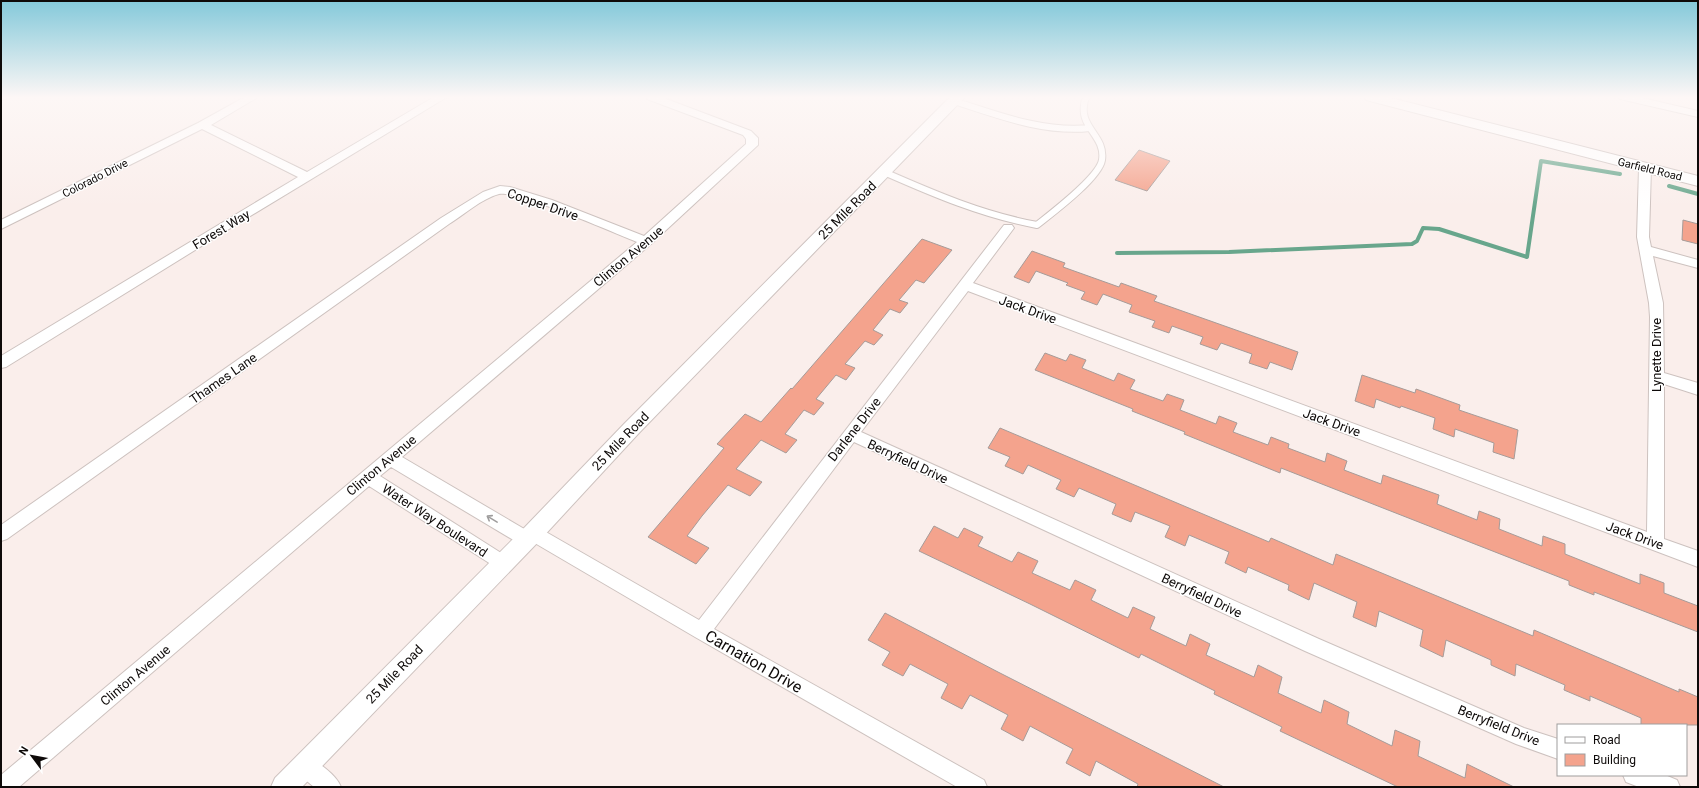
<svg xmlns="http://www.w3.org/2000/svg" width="1699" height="788" viewBox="0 0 1699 788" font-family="Roboto,sans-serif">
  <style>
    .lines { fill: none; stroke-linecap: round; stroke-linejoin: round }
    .stream { stroke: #68a68c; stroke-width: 4 }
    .building { fill: #f4a38d; stroke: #a69b98 }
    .service-casing { stroke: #cdc2bf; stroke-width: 8 }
    .minor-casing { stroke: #cdc2bf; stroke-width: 2 }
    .tertiary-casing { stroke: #cdc2bf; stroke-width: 2 }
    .service { stroke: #fff; stroke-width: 6 }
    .minor { fill: #fff; fill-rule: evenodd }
    .tertiary { fill: #fff; fill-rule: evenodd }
    .oneway { stroke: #9f9d9d }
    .labels { text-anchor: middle; stroke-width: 3; stroke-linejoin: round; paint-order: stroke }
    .far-street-label { font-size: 11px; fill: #0e0a09; stroke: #fff }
    .street-label { font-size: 13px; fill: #0e0a09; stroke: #fff }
    .near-street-label { font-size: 16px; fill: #0e0a09; stroke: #fff }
  </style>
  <rect width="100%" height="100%" fill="#faeeeb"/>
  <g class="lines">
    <!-- stream -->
    <path class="stream" d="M1669,186L1698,194
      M1117,253L1229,252L1412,244L1417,241L1423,228L1439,229L1527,257L1541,161L1620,174"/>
  </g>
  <!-- building -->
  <path class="building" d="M1139,150L1170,161L1147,191L1115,180Z
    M1683,220L1698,224V244L1682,240Z
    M922,239L952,250L924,283L916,280L899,300L908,303L900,313L890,309L873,330L883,335L874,345L865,341L845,364L855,368L846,380L836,375L816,399L824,403L814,415L804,410L785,434L797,440L786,453L761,440L736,469L762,482L750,496L728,485L702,516L687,536L709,548L696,564L648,537L724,448L717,444L745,414L761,422L791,388L792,389Z
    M1032,251L1065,263L1063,267L1119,287L1121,283L1157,296L1154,301L1298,352L1292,370L1270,362L1267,369L1249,363L1252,354L1221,343L1217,350L1200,344L1203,337L1172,326L1169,333L1152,327L1155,321L1129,312L1132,305L1103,294L1097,305L1081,299L1085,292L1066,285L1068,283L1036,271L1029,283L1014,277Z
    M1045,353L1066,361L1070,354L1086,360L1082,368L1114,381L1118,373L1135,380L1130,389L1163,401L1167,394L1184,400L1180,410L1216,424L1219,416L1237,423L1233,432L1268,445L1271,437L1289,444L1288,448L1325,462L1327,453L1347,461L1344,470L1381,484L1383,475L1439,495L1437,504L1477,520L1479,511L1500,519L1499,529L1542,546L1543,536L1565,544V554L1640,584V574L1664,583V593L1698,606V632L1594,592V595L1569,585V581L1281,468L1280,473L1184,434L1185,432L1132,411L1133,409L1035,370Z
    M1362,375L1415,393L1416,389L1460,405L1459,410L1518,430L1514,459L1493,452L1494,443L1455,429L1454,437L1433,429L1435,418L1401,406L1400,408L1376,399L1374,408L1355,401Z
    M1000,428L1269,542L1271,538L1333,565L1336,554L1533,636L1534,630L1679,692V689L1698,697V725H1641V718L1590,696V701L1564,690L1565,685L1516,664L1515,676L1491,665V660L1446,640L1443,657L1420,646L1423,630L1379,611L1376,627L1353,617L1357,602L1314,583L1309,600L1288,590L1289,585L1248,567L1246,573L1225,563L1229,552L1189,535L1185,546L1165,537L1170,526L1135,512L1131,522L1112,514L1116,504L1079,488L1074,497L1056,489L1061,480L1028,465L1023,474L1005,466L1010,457L988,448Z
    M934,526L958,538L964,528L983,537L978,546L1012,562L1018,552L1038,561L1032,573L1070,590L1075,580L1096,590L1091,600L1128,618L1133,607L1155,617L1150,629L1186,646L1190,634L1210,644L1206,655L1254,677L1258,665L1282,677L1278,693L1321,713L1324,700L1349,712L1347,724L1392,746L1395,730L1420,741L1418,756L1465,778L1467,764L1514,787H1398L1280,731L1282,727L1214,694L1215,691L1141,654L1139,658L1030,604L919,551Z
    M885,613L998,672L1224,787H1137L1138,784L1096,761L1090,776L1066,763L1073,749L1030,726L1023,741L1001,729L1008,715L970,695L962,709L941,698L948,684L910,664L903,676L882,665L890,652L868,640Z"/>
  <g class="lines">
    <defs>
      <path id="service" d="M954,101C998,115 1043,133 1090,128
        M884,172C934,194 983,215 1037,225C1052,213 1099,178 1102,160C1106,134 1075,127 1086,97"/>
      <path id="minor" d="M1,97H7L6,99L1,100Z
        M245,97H258L211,125L307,172L434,97H447L242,221L6,367L1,368V356L298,177L202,129L1,229V220L198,123Z
        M646,97H661L751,131L758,138V145L651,244L402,457L526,530L527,528L533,526L539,528L699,620L1004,225H1012L1014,228L973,283L1647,532L1650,317L1649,303L1637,237L1639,168L1641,165H1649L1651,168L1649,237L1651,247L1698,260V268L1653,256L1663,303L1664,373L1698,383V395L1664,384V539L1698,551V567L968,291L861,432L1319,639L1524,728L1558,739V759L1516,744L1305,651L854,442L714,629L984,780L987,787H957L695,637L533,542L532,544L526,546L520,544L391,467L380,476L509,558L512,563L509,568L503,571L497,568L369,486L19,787H1V775L637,242C614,233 517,190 499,194C481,199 465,214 449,224L7,539L1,541V525L441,218L483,192L500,186L510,187L552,200L644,236L746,144V139L743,135L647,99Z
        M1619,97H1638L1698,111V117L1620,99Z
        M304,756C317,761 336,774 341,787H314L297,773L294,766L297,759Z
        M1623,775H1665L1677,780L1680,787H1639L1626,782Z"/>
      <path id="tertiary" d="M950,97H965L638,434L541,539L302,787H271L275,778L525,527L624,424Z
        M1364,97H1387L1698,176V186L1366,100Z"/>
    </defs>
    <!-- service casing -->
    <use href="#service" class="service-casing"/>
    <!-- minor casing -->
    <use href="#minor" class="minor-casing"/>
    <!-- tertiary casing -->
    <use href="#tertiary" class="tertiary-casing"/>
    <!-- service -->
    <use href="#service" class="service"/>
    <!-- minor -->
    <use href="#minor" class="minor"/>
    <!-- tertiary -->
    <use href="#tertiary" class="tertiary"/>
  </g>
  <!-- one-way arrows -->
  <defs><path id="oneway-shaft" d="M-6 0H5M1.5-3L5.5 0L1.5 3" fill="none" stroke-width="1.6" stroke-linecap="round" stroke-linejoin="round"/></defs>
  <use class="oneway" href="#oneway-shaft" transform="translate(492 519) rotate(-149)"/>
  <!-- sky -->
  <linearGradient id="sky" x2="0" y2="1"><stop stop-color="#84c9da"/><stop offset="0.47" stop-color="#fdf7f6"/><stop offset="1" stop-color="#fdf7f6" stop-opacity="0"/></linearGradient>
  <rect width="1699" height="207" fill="url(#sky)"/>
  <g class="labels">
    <!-- far-street labels -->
    <g class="far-street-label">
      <text transform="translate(1650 169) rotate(14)" y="4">Garfield Road</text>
      <text transform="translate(95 178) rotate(-27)" y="4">Colorado Drive</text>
    </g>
    <!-- street labels -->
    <g class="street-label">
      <text transform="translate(543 204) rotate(19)" y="5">Copper Drive</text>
      <text transform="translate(847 210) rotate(-45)" y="5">25 Mile Road</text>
      <text transform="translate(221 229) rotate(-31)" y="5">Forest Way</text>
      <text transform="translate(628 256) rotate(-40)" y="5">Clinton Avenue</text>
      <text transform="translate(1028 309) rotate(20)" y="5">Jack Drive</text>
      <text transform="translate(1656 355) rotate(-90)" y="5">Lynette Drive</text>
      <text transform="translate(223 378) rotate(-35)" y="5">Thames Lane</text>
      <text transform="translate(1332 422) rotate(20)" y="5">Jack Drive</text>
      <text transform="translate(854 429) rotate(-52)" y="5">Darlene Drive</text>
      <text transform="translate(620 441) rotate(-46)" y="5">25 Mile Road</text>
      <text transform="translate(908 461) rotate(25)" y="5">Berryfield Drive</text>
      <text transform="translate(381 465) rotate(-40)" y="5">Clinton Avenue</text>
      <text transform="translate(435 520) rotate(33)" y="5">Water Way Boulevard</text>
      <text transform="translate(1635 535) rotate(20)" y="5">Jack Drive</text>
      <text transform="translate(1202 595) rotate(25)" y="5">Berryfield Drive</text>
      <text transform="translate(394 674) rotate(-46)" y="5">25 Mile Road</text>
      <text transform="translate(135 675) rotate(-40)" y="5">Clinton Avenue</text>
      <text transform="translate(1499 725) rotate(22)" y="5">Berryfield Drive</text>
    </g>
    <!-- near-street labels -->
    <g class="near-street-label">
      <text transform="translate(754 661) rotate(30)" y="6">Carnation Drive</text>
    </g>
  </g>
  <!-- border -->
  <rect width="1699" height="788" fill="none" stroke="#0e0a09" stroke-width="4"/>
  <!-- legend -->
  <rect x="1557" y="724" width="130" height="52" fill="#ffffff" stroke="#9f9d9d"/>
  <rect x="1565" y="737" width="20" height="6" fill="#ffffff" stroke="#9f9d9d"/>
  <text x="1593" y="744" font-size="12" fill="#0e0a09">Road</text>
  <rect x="1565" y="754" width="20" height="12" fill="#f4a38d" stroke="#9f9d9d"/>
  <text x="1593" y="764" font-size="12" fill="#0e0a09">Building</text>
  <!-- north arrow -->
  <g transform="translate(32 756) rotate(302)" stroke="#ffffff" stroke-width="3" paint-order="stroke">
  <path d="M0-3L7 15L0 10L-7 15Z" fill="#0e0a09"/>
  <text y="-6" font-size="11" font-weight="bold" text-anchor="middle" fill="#0e0a09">N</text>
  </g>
</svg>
